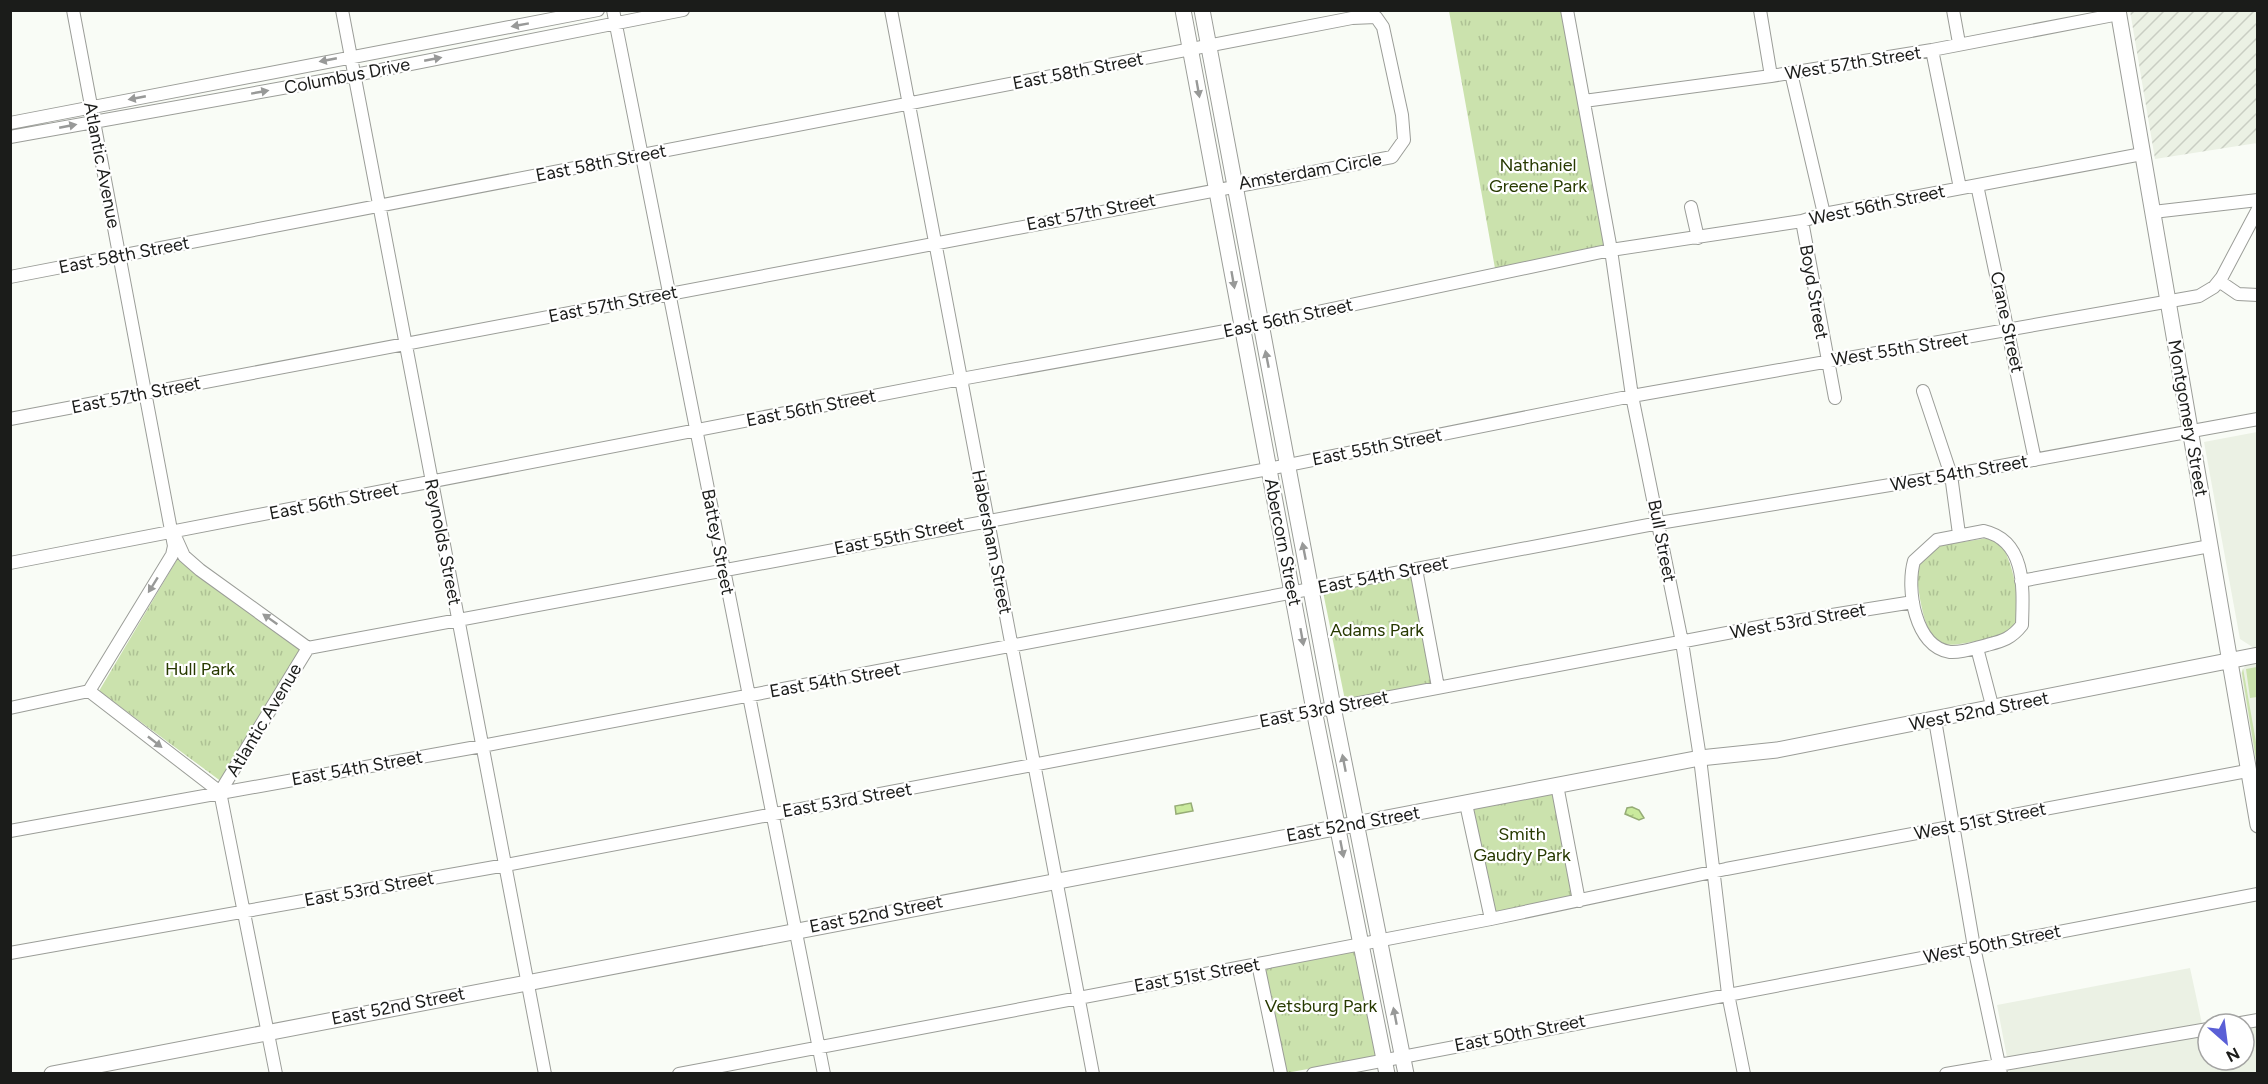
<svg xmlns="http://www.w3.org/2000/svg" width="2268" height="1084" viewBox="0 0 2268 1084" font-family="Figtree,sans-serif">
  <style>
    .built { fill: #ebf1e4 }
    .industrial { fill: url(#industrial-furrows) }
    .green { fill: #cbe2ad }
    .park { fill: url(#park-tufts) }
    .water { fill: url(#water-ripples); stroke: #96ac76; stroke-width: 1.5 }
    .lines { fill: none; stroke-linecap: round; stroke-linejoin: round }
    .minor-casing { stroke: #9b9d98; stroke-width: 14 }
    .major-casing { stroke: #9b9d98; stroke-width: 17 }
    .minor { stroke: #fff; stroke-width: 12 }
    .major { stroke: #fff; stroke-width: 15 }
    .oneway { fill: #989998 }
    .labels { text-anchor: middle; stroke-width: 4.5; stroke-linejoin: round; paint-order: stroke }
    .street-label { font-size: 18px; fill: #1b1c1a; stroke: #fff }
    .park-label { font-size: 18px; fill: #273900; stroke: #fff }
  </style>
  <defs>
    <pattern id="industrial-furrows" width="10" height="10" patternUnits="userSpaceOnUse" patternTransform="scale(1.5)"><rect width="10" height="10" fill="#ebf1e4"/><path d="M-1 1l2-2M0 10L10 0M9 11l2-2" fill="none" stroke="#c9cec3"/></pattern>
    <pattern id="park-tufts" width="24" height="20" patternUnits="userSpaceOnUse" patternTransform="scale(1.5)"><rect width="24" height="20" fill="#cbe2ad"/><path d="M3 7l-1-3M5 7V3M7 7l1-3M15 17l-1-3M17 17v-4M19 17l1-3" fill="none" stroke="#aec194"/></pattern>
    <pattern id="water-ripples" width="26" height="14" patternUnits="userSpaceOnUse" patternTransform="scale(1.5)"><rect width="26" height="14" fill="#caea9d"/><path d="M2 4q2-2 4 0t4 0M15 11q2-2 4 0t4 0" fill="none" stroke="#adc887"/></pattern>
  </defs>
  <rect width="100%" height="100%" fill="#f9fcf6"/>
  <!-- built -->
  <path class="built" d="M2257,432L2258,647L2254,648L2240,639L2204,442Z
    M2257,663V769L2241,673L2245,666Z
    M2190,968L2204,1033H2208V1060H2244V1026L2257,1023V1073H2010L1997,1005Z"/>
  <!-- industrial -->
  <path class="industrial" d="M2130,11H2257V143L2155,159Z"/>
  <!-- green -->
  <path class="green" d="M2257,667V697L2250,698L2246,669Z
    M2243,668L2257,748V766L2242,673Z"/>
  <!-- park -->
  <path class="park" d="M1449,11H1567L1611,250L1496,274Z
    M1988,538L1999,540C2015,567 2018,593 2018,623C2002,638 1992,639 1971,642C1960,644 1949,647 1939,642C1922,634 1917,581 1916,563L1937,546Z
    M178,558L301,648L222,782L99,691Z
    M1414,573L1434,684L1345,700L1323,592Z
    M1557,785L1579,901L1491,919L1466,804Z
    M1358,949L1379,1056L1286,1073L1264,969Z"/>
  <!-- water -->
  <path class="water" d="M1191,803L1193,811L1176,814L1175,806Z
    M1632,807L1639,810L1644,818L1639,820L1625,814L1627,808Z"/>
  <g class="lines">
    <defs>
      <path id="minor" d="M73,10L174,546L172,555L89,691
        M342,10L545,1074
        M613,10L824,1074
        M891,10L1093,1074
        M1567,10L1611,250L1632,396L1682,642L1700,758L1728,994L1744,1074
        M1760,10L1771,76
        M1953,10L1959,43
        M1932,50L1960,188
        M1791,73L1824,214
        M1584,101L1771,76L1932,50L2119,14
        M10,123L598,10
        M10,137L355,75L683,10
        M1977,185L2035,460
        M1691,207L1698,238
        M2153,212L2258,200
        M1802,221L1835,398
        M10,277L1352,18L1376,17L1383,27L1402,115L1404,140L1392,157L10,419
        M2219,281L2238,294L2258,295
        M1923,391L1951,475L1959,534
        M1984,531C2027,541 2023,590 2022,625C2011,639 2002,641 1987,645C1975,648 1962,653 1950,652C1915,647 1906,589 1914,561L1937,540Z
        M175,536L184,556L200,570L308,648
        M10,563L961,379L1242,328L1611,250L1802,221L1824,214L2142,154
        M1416,569L1438,687
        M2021,581L2210,546
        M308,648L1268,469L1632,396L2199,296L2214,287L2222,277L2258,209
        M1977,648L1993,709
        M89,691L220,792L276,1074
        M10,708L89,691
        M1935,720L1974,947L2001,1074
        M1557,785L1579,901
        M220,792L308,648
        M1466,804L1491,919
        M10,831L482,746L1659,523L1951,475L2258,419
        M10,953L506,865L1769,625L1913,602
        M1258,964L1281,1074
        M2235,1024L2258,1020
        M679,1074L1258,964L1491,919L1726,869L2247,771
        M1313,1074L2258,894
        M1946,1074L2208,1029"/>
      <path id="major" d="M1183,10L1314,710L1387,1074
        M1202,10L1333,707L1406,1074
        M2118,10L2258,825
        M52,1074L1700,758L1777,750L2258,655"/>
    </defs>
    <!-- minor casing -->
    <use href="#minor" class="minor-casing"/>
    <!-- major casing -->
    <use href="#major" class="major-casing"/>
    <!-- minor -->
    <use href="#minor" class="minor"/>
    <!-- major -->
    <use href="#major" class="major"/>
  </g>
  <!-- one-way arrows -->
  <defs><path id="oneway-solid" d="M-6-.8H1V-3.2L6.5 0L1 3.2V.8H-6Z" transform="scale(1.5)"/></defs>
  <g class="oneway">
    <use href="#oneway-solid" transform="translate(520 25) rotate(170)"/>
    <use href="#oneway-solid" transform="translate(433 59) rotate(-11)"/>
    <use href="#oneway-solid" transform="translate(328 60) rotate(169)"/>
    <use href="#oneway-solid" transform="translate(1198 89) rotate(80)"/>
    <use href="#oneway-solid" transform="translate(260 92) rotate(-10)"/>
    <use href="#oneway-solid" transform="translate(137 98) rotate(169)"/>
    <use href="#oneway-solid" transform="translate(68 126) rotate(-11)"/>
    <use href="#oneway-solid" transform="translate(1233 280) rotate(80)"/>
    <use href="#oneway-solid" transform="translate(1267 359) rotate(-101)"/>
    <use href="#oneway-solid" transform="translate(1304 551) rotate(-101)"/>
    <use href="#oneway-solid" transform="translate(153 585) rotate(122)"/>
    <use href="#oneway-solid" transform="translate(270 619) rotate(-145)"/>
    <use href="#oneway-solid" transform="translate(1302 637) rotate(80)"/>
    <use href="#oneway-solid" transform="translate(155 742) rotate(38)"/>
    <use href="#oneway-solid" transform="translate(1344 763) rotate(-101)"/>
    <use href="#oneway-solid" transform="translate(1342 849) rotate(79)"/>
    <use href="#oneway-solid" transform="translate(1395 1016) rotate(-101)"/>
  </g>
  <g class="labels">
    <!-- street labels -->
    <g class="street-label">
      <text transform="translate(1853 63) rotate(-9)" y="6">West 57th Street</text>
      <text transform="translate(1078 71) rotate(-11)" y="6">East 58th Street</text>
      <text transform="translate(347 76) rotate(-11)" y="6">Columbus Drive</text>
      <text transform="translate(601 163) rotate(-11)" y="6">East 58th Street</text>
      <text transform="translate(102 165) rotate(79)" y="6">Atlantic Avenue</text>
      <text transform="translate(1310 171) rotate(-10)" y="6">Amsterdam Circle</text>
      <text transform="translate(1877 205) rotate(-12)" y="6">West 56th Street</text>
      <text transform="translate(1091 212) rotate(-11)" y="6">East 57th Street</text>
      <text transform="translate(124 255) rotate(-11)" y="6">East 58th Street</text>
      <text transform="translate(1814 292) rotate(80)" y="6">Boyd Street</text>
      <text transform="translate(613 304) rotate(-11)" y="6">East 57th Street</text>
      <text transform="translate(1288 318) rotate(-12)" y="6">East 56th Street</text>
      <text transform="translate(2007 322) rotate(78)" y="6">Crane Street</text>
      <text transform="translate(1900 349) rotate(-9)" y="6">West 55th Street</text>
      <text transform="translate(136 395) rotate(-11)" y="6">East 57th Street</text>
      <text transform="translate(811 408) rotate(-11)" y="6">East 56th Street</text>
      <text transform="translate(2188 418) rotate(80)" y="6">Montgomery Street</text>
      <text transform="translate(1377 447) rotate(-11)" y="6">East 55th Street</text>
      <text transform="translate(1959 473) rotate(-10)" y="6">West 54th Street</text>
      <text transform="translate(334 501) rotate(-11)" y="6">East 56th Street</text>
      <text transform="translate(899 536) rotate(-11)" y="6">East 55th Street</text>
      <text transform="translate(1662 541) rotate(79)" y="6">Bull Street</text>
      <text transform="translate(443 542) rotate(79)" y="6">Reynolds Street</text>
      <text transform="translate(718 542) rotate(79)" y="6">Battey Street</text>
      <text transform="translate(992 542) rotate(79)" y="6">Habersham Street</text>
      <text transform="translate(1283 542) rotate(79)" y="6">Abercorn Street</text>
      <text transform="translate(1383 575) rotate(-11)" y="6">East 54th Street</text>
      <text transform="translate(1798 621) rotate(-10)" y="6">West 53rd Street</text>
      <text transform="translate(835 680) rotate(-10)" y="6">East 54th Street</text>
      <text transform="translate(1324 709) rotate(-11)" y="6">East 53rd Street</text>
      <text transform="translate(1979 711) rotate(-11)" y="6">West 52nd Street</text>
      <text transform="translate(264 720) rotate(-59)" y="6">Atlantic Avenue</text>
      <text transform="translate(357 768) rotate(-10)" y="6">East 54th Street</text>
      <text transform="translate(847 800) rotate(-10)" y="6">East 53rd Street</text>
      <text transform="translate(1980 821) rotate(-11)" y="6">West 51st Street</text>
      <text transform="translate(1353 824) rotate(-10)" y="6">East 52nd Street</text>
      <text transform="translate(369 889) rotate(-10)" y="6">East 53rd Street</text>
      <text transform="translate(876 914) rotate(-11)" y="6">East 52nd Street</text>
      <text transform="translate(1992 944) rotate(-11)" y="6">West 50th Street</text>
      <text transform="translate(1197 975) rotate(-10)" y="6">East 51st Street</text>
      <text transform="translate(398 1006) rotate(-11)" y="6">East 52nd Street</text>
      <text transform="translate(1520 1033) rotate(-11)" y="6">East 50th Street</text>
    </g>
    <!-- park labels -->
    <g class="park-label">
      <text x="1538" y="171">Nathaniel<tspan x="1538" dy="21">Greene Park</tspan></text>
      <text x="1377" y="636">Adams Park</text>
      <text x="200" y="675">Hull Park</text>
      <text x="1522" y="840">Smith<tspan x="1522" dy="21">Gaudry Park</tspan></text>
      <text x="1321" y="1012">Vetsburg Park</text>
    </g>
  </g>
  <!-- border -->
  <rect width="2268" height="1084" fill="none" stroke="#1b1c1a" stroke-width="24"/>
  <!-- north arrow -->
  <g transform="translate(2226 1042) rotate(152)"><circle r="28" fill="#ffffff" stroke="#a4a4a3" stroke-width="1.5"/>
  <path d="M0-4.5L10 22L0 15L-10 22Z" fill="#5a5fd6"/>
  <text y="-9" font-size="16" font-weight="bold" text-anchor="middle" fill="#1b1c1a">N</text>
  </g>
</svg>
